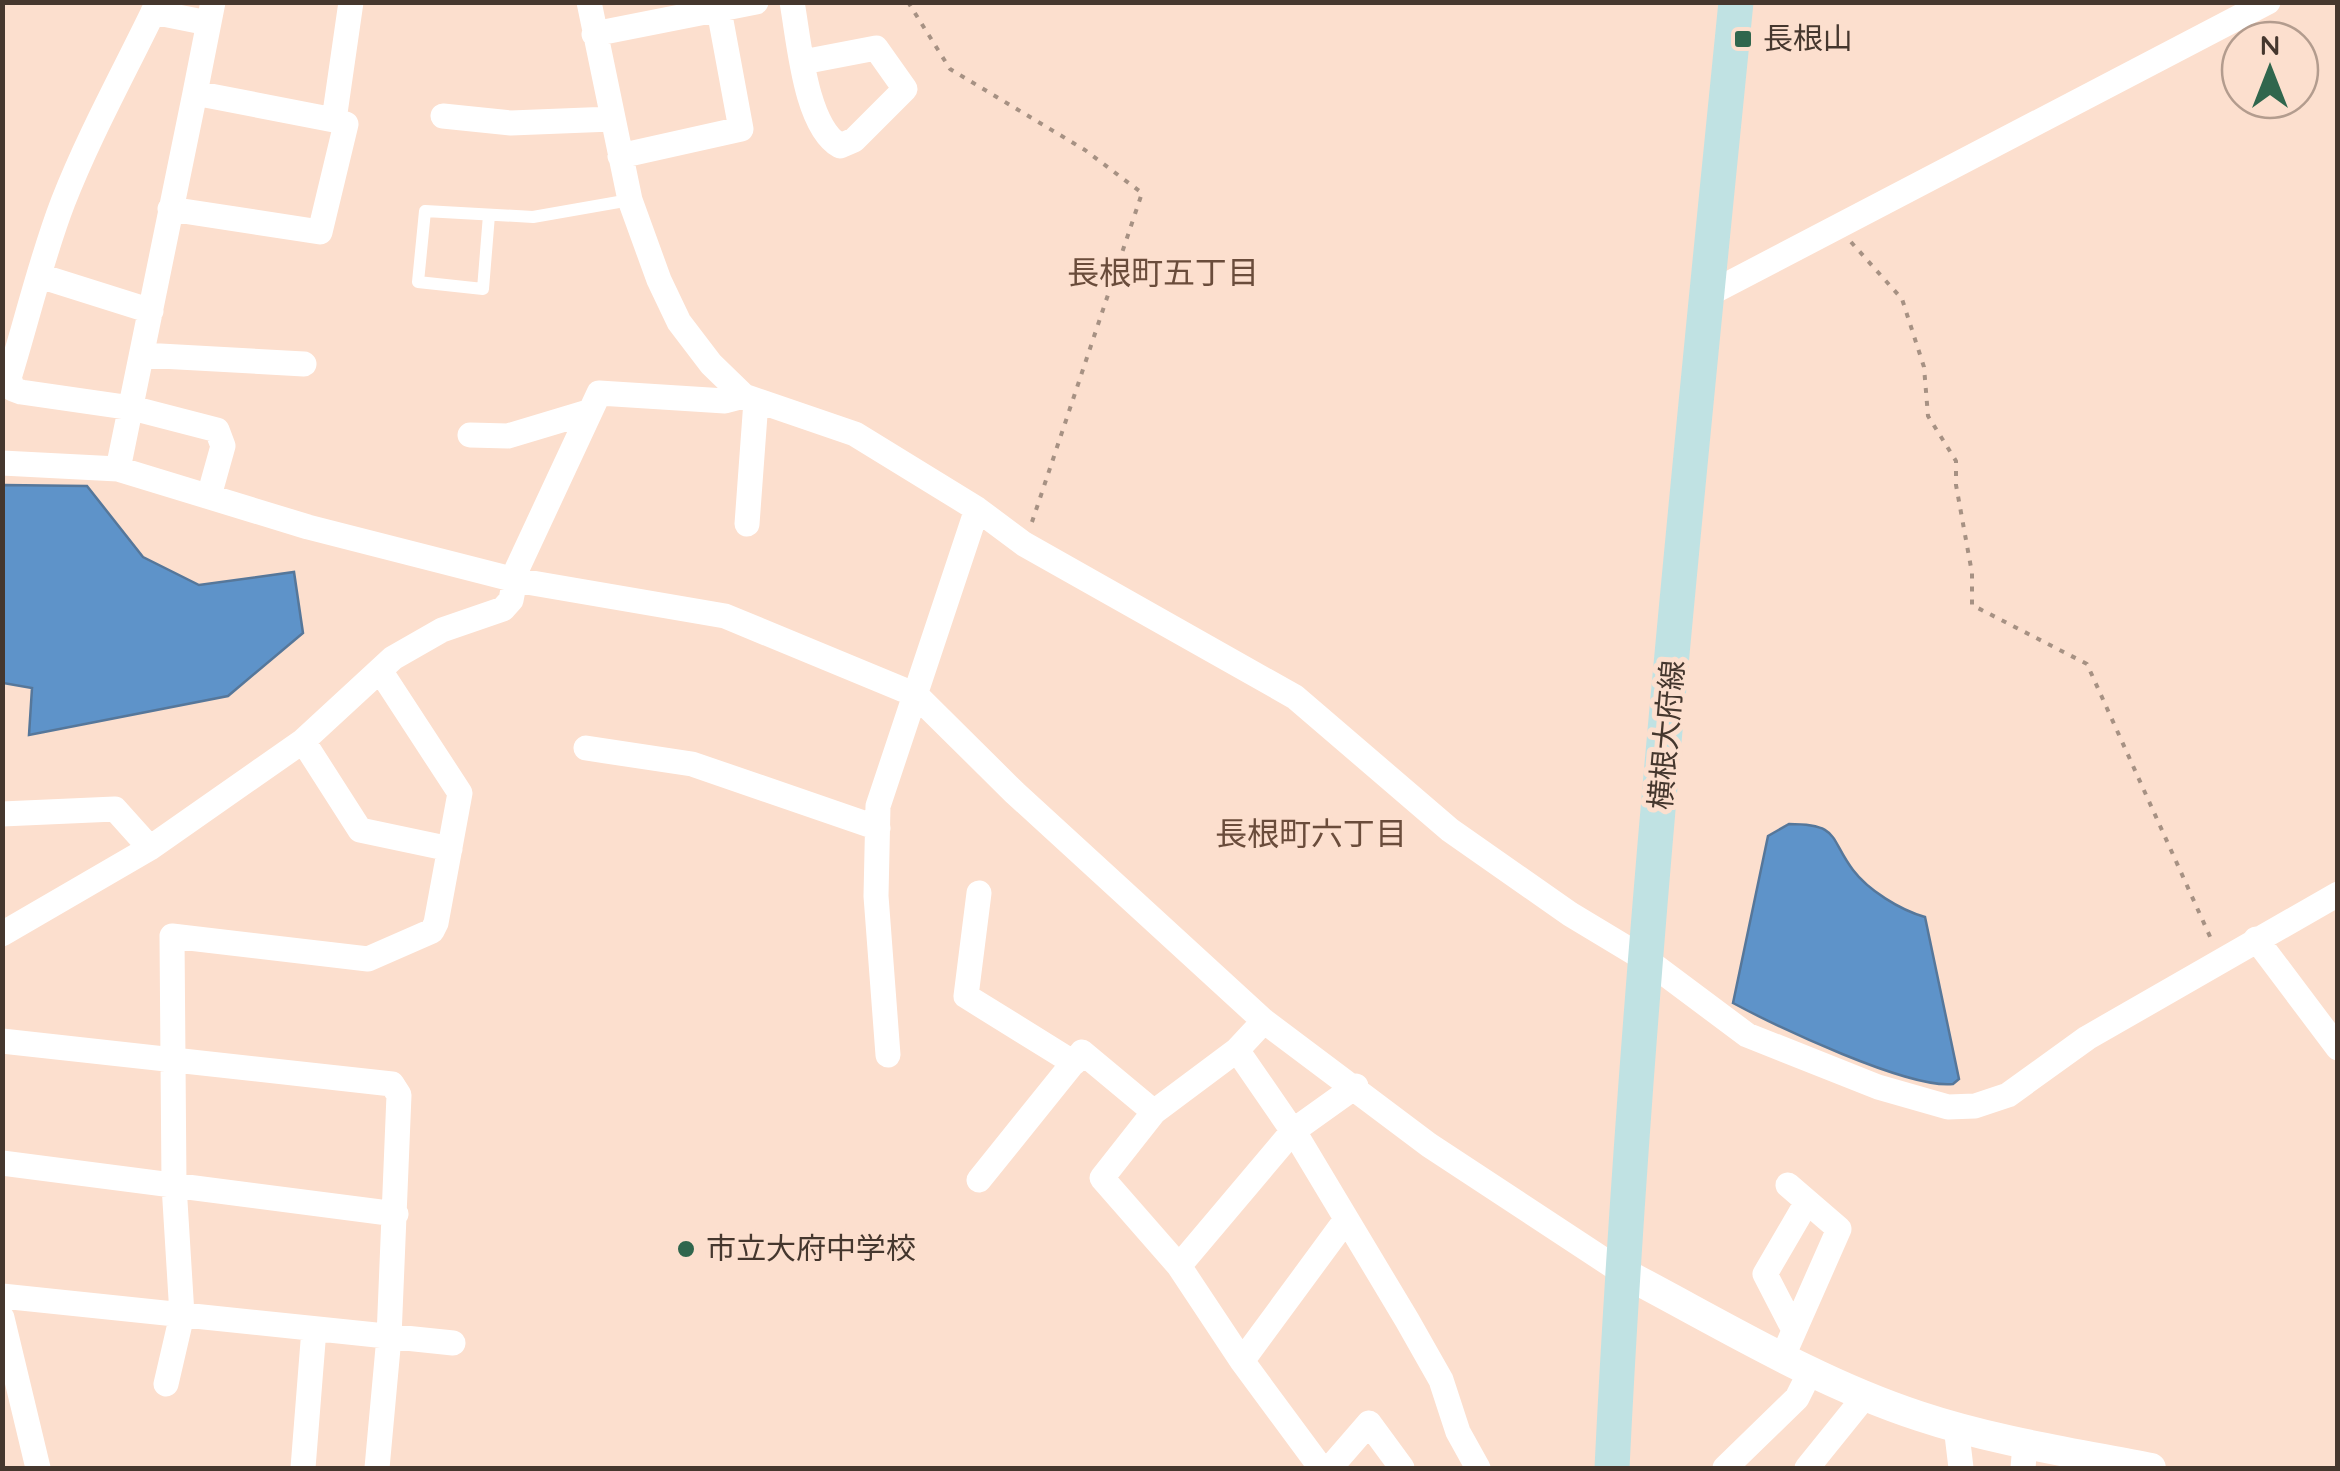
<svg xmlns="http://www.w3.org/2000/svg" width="2340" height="1471" viewBox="0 0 2340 1471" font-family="Quicksand,'Noto Sans JP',sans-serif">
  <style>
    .water { fill: #5e93c9; stroke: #56779a; stroke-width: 2.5 }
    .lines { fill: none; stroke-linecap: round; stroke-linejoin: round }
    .path { stroke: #a69183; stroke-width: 4; stroke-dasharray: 5 8; stroke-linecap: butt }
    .service { stroke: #fff; stroke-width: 12 }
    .minor { stroke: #fff; stroke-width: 25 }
    .tertiary { stroke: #fff; stroke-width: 30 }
    .secondary { stroke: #c0e2e3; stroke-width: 35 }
    .poi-dot { fill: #30664d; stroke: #fcdfce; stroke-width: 4 }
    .labels { text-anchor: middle; stroke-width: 10; stroke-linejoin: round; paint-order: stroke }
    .poi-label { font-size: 30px; fill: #45372e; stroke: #fcdfce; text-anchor: start }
    .street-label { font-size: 30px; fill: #45372e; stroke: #fcdfce }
    .neighbourhood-label { font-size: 32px; fill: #6a4c3b; stroke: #fcdfce }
  </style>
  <rect width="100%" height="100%" fill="#fcdfce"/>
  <!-- water -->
  <path class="water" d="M3,485L87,486L143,557L199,585L294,572L303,633L228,696L29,735L32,688L3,683Z
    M1789,824C1840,824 1829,838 1853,870C1868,890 1900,910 1925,917L1959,1079L1953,1084C1908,1089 1776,1026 1733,1003L1768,836Z"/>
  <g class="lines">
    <!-- path -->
    <path class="path" d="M908,2L950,69L1085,150L1142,193L1032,522
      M1851,242L1902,299L1924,367L1928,416L1956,461V485L1972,573V605L2087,664L2212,941"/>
    <!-- service -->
    <path class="service" d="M489,215L483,289L418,282L425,211L533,217L630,200"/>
    <!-- minor -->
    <path class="minor" d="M158,2C126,69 90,133 63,202C41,259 27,320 9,378L13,389L21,392L132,408L217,430L223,446L209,496
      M213,2L195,93L334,120L351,2
      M589,2L630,200L659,280L679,322L711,364L744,396L855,434L977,509L1024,544L1295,697L1450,830L1570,914L1648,961L1747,1035L1878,1087L1948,1107L1975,1106L2008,1095L2087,1038L2338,894
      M792,2C799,40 805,126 840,146L854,140L905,89L876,48L803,62
      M153,12L208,23
      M594,34L756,2
      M443,116L511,123L612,119
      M620,156L741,129L719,10
      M170,209L320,232L346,124L334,120
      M40,276L151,311
      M1707,295L2268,2
      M142,355L304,364
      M470,435L508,436L588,412
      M2,463L118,469L308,527L515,580L725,616L916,695L1015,793L1264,1021L1429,1145L1622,1272
      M118,469L195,93
      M747,524L756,401
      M303,741L360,830L450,849
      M586,748L692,764L878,828
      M2,814L115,809L150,848
      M979,893L966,996L1074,1063
      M2,934L150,848L303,741L393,658L442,630L503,609L511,600L517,569L599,393L725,401L744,396
      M2256,939L2338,1048
      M1264,1021L1237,1050L1299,1140L1407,1320L1441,1380L1458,1432L1478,1468
      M2,1041L392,1084L399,1095L389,1337L377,1468
      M1237,1050L1154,1112L1102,1178L1179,1266L1293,1131L1356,1086
      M888,1055L876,896L878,806L977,509
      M2,1163L396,1214
      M979,1180L1082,1052L1154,1112
      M1179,1266L1242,1361
      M2,1296L453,1343
      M2,1318L38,1468
      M1794,1330L1765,1274L1807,1202
      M1783,1356L1839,1229L1788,1185
      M166,1384L182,1315L174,1185L172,936L368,959L432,931L436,923L460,793L381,672
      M1956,1426L1961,1468
      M303,1468L314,1329
      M1321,1468L1242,1361L1345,1221
      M1330,1468L1369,1423L1402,1468
      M1725,1468L1797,1398L1811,1370
      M1807,1468L1866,1395
      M2023,1468L2025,1444"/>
    <!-- tertiary -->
    <path class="tertiary" d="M1622,1272C1718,1322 1815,1382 1919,1416C1994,1441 2074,1453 2151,1468"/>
    <!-- secondary -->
    <path class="secondary" d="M1612,1468C1636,979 1687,490 1736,2"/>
  </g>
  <!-- markers -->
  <g class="poi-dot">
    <rect x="1733" y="29" width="20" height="20" rx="5"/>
    <circle cx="686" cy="1249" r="10"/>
  </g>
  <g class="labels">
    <!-- poi labels -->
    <g class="poi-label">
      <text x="1763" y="49">長根山</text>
      <text x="706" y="1259">市立大府中学校</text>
    </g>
    <!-- street labels -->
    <g class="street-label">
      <text transform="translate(1667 735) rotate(-85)" y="10">横根大府線</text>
    </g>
    <!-- neighbourhood labels -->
    <g class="neighbourhood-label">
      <text x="1163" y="284">長根町五丁目</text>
      <text x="1311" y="845">長根町六丁目</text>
    </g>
  </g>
  <!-- border -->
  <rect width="2340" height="1471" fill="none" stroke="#45372e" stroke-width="10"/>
  <!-- north arrow -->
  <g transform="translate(2270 70)"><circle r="48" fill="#fcdfce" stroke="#b39c8e" stroke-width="2.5"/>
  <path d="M0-8L18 38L0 25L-18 38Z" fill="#30664d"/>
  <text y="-15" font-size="28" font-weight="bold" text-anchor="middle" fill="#45372e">N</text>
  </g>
</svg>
